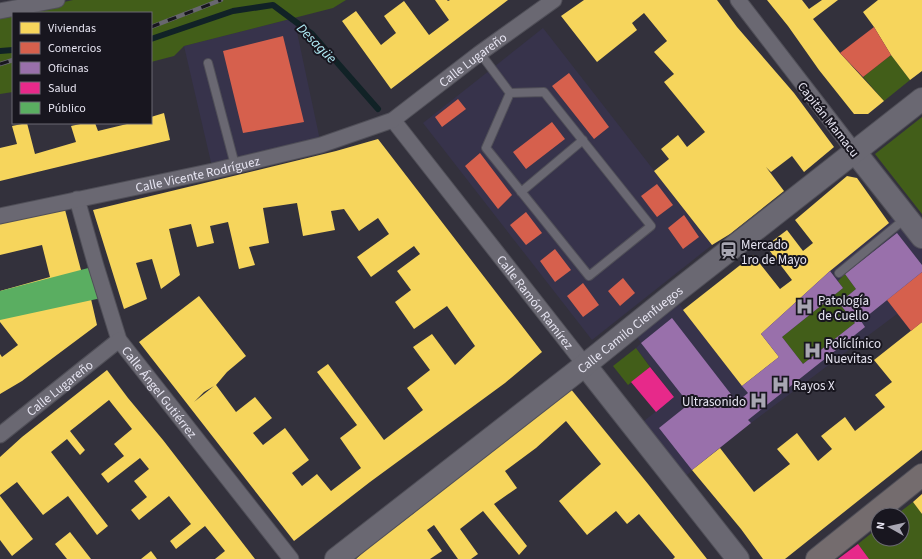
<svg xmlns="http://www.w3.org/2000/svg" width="922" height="559" viewBox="0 0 922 559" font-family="'Source Sans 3',sans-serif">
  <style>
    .built { fill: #37334b }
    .green { fill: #425e19 }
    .homes { fill: #f6d55c; fill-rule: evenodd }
    .shops { fill: #d6604d }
    .offices { fill: #9970ab }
    .health { fill: #e7298a }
    .public { fill: #5aae61 }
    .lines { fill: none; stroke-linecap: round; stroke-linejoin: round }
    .stream { stroke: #112226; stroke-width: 6 }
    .lane-casing { stroke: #504f58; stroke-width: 10 }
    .street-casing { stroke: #504f58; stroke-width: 17 }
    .secondary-casing { stroke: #504f58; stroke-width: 24 }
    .primary-casing { stroke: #504f58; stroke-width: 24 }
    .lane { stroke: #6a6872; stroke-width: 8 }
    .street { stroke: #6a6872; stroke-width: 15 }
    .secondary { stroke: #6a6872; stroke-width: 22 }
    .primary { stroke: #746c6e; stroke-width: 22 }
    .rail-casing { stroke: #68676f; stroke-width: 4.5 }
    .rail { stroke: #18161f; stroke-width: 3; stroke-dasharray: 9; stroke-linecap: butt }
    .labels { text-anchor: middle; stroke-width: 4; stroke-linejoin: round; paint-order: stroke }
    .street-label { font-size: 13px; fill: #e7e5f2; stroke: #18161f }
    .poi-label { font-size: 13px; fill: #e7e5f2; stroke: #18161f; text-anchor: start }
    .water-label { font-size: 14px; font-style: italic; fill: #b3eef8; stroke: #18161f }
  </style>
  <rect width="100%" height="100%" fill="#33313c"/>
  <!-- built -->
  <path class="built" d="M294,18L321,145L213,171L184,46Z
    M543,28L712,245L592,340L423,123Z
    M901,210L922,237V322L911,331L897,314L751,423L677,483L634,429L674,397L636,348L641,343L631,328L672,295L725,362L830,271Z"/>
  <!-- green -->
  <path class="green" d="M73,0H346L333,8L184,46L174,56L151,62V13H15Z
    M13,13V92L0,94V16Z
    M891,55L910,80L884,101L863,77Z
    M922,117V214L875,154Z
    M845,274L856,289L839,303L855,323L803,364L782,337L843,288L838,281Z
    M636,348L650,367L628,385L613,366Z
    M913,502L922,514V559H869L858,544L878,528V539H902V515H896Z"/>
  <!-- homes -->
  <path class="homes" d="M435,0H447L448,1L450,0H508L391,89L342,21L356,11L381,45L396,33L384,16L404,1L429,35L449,20Z
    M584,0H717L737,27L794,93L834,147L804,172L792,156L771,172L766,167L784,191L730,234L712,245L654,171L669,159L661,149L678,135L687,147L705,132L664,82L674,74L654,52L667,41L644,13L632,23L637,30L597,62L561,16Z
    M767,0H802L809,9L822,0H838L813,19L840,53L884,101L868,114H854L819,70L788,26Z
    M878,0H922V71L910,80L891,55L874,27L863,12Z
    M164,113L170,140L0,181V148L17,144L12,126L27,123L35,154L76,142L71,126L85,123H95L98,131L131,123H151V117Z
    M378,139L542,352L505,383L370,482L294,541L139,342L199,296L246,356L227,372L216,385L236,412L255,397L272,418L253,433L263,445L285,428L309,460L292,473L302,486L317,474L331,491L361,468L340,438L357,425L317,372L328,364L384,440L423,410L407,388L430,370L413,347L432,334L455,365L475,346L447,306L414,329L395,302L411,290L397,271L420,254L414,246L371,277L357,257L389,234L378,218L359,231L344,209L331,211L335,230L303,236L297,203L263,208L269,243L249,247L255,265L239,269L228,222L210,226L214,243L197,247L191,224L169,229L180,275L161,289L152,259L136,263L147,299L124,309L93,210L336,151ZM214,386L194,402L204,392Z
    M847,176L857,178L889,223L830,271L761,334L779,357L742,386L683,310L753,255L780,289L792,280L766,246L787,230L803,251L813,243L795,220Z
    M64,206L81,270L91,299L97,325L22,381L0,394V354L2,357L18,345L0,322V291L50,277L42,245L0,255V221Z
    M922,322V450L785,559H763L741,529L692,470L720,448L754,492L790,464L777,449L797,433L818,461L832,449L821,436L845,417L855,431L885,407L875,395L892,382L874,360Z
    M107,370L128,398L163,440L255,559H215L225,551L205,526L176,549L170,541L191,524L169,496L139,520L131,510L147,497L134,481L149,469L140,458L108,483L101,474L124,456L114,444L132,429L109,400L70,431L85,450L80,455L67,439L51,452L108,526L97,535L68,496L43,515L17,482L0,495V457L22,437Z
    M570,388L648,484L707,559H673L675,557L639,514L627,524L616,511L587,535L559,501L601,464L566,421L536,448L505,471L517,488L494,504L527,546L519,555L483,511L460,529L478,554L471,559H458L434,525L427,530L442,551L430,559H356L369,547L414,513L433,496Z
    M922,494V514L913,502Z
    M0,496L33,539L12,556L0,540Z
    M70,532L91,559H67L55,544Z
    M151,551L157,559H141Z"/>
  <!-- shops -->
  <path class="shops" d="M874,27L891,55L863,77L840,53Z
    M283,36L304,122L243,133L223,51Z
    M569,73L609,127L594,139L552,86Z
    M458,99L466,109L442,127L435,117Z
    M552,122L565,139L526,169L513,152Z
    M480,153L512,195L498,209L465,166Z
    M657,184L673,205L657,217L641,196Z
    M526,212L542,233L526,245L510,225Z
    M684,215L699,237L683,249L668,228Z
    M555,249L571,270L555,282L540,261Z
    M922,272V322L911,331L887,300Z
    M623,278L635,293L620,306L608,291Z
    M583,283L599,305L583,317L567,296Z"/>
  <!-- offices -->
  <path class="offices" d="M897,233L922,265V272L861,321L865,327L748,420L751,423L692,470L659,428L689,404L641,343L672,318L737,402L748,393L742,386L779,357L761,334L830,271L843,288L782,337L803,364L855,323L839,303L856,289L845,274Z"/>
  <!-- health -->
  <path class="health" d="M650,367L674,397L656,412L631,382Z
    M858,544L869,559H838Z"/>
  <!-- public -->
  <path class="public" d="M96,266L106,297L0,320V291Z"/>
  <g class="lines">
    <!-- stream -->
    <path class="stream" d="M151,39L233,11L273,5L312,34L378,109
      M0,51L13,50"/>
    <defs>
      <path id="lane" d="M480,53L510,93L486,148L589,276L651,226L544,92L510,93
        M208,63L235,165
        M521,192L583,140
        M839,273L906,218"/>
      <g id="street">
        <path d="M738,0L855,152"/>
        <path d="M0,11L57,0"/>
        <path id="s1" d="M393,120L585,365"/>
        <path id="s2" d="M77,199L96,266L119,340L291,559"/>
        <path id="s3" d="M0,216L213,171L321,145L393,120L480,53L554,0"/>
        <path id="s4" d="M0,435L119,340"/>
      </g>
      <g id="secondary">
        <path d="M855,152L922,237"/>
        <path d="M585,365L738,559"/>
        <path id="s5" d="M336,559L585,365L672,295L922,99"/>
      </g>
      <path id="primary" d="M817,559L922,475"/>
    </defs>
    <!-- lane casing -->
    <use href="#lane" class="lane-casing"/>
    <!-- street casing -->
    <use href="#street" class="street-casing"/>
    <!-- secondary casing -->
    <use href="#secondary" class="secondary-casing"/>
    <!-- primary casing -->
    <use href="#primary" class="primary-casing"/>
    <!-- lane -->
    <use href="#lane" class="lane"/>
    <!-- street -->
    <use href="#street" class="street"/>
    <!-- secondary -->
    <use href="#secondary" class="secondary"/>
    <!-- primary -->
    <use href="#primary" class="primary"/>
    <defs>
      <path id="rail" d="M151,27L221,0
        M0,64L13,60"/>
    </defs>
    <!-- rail casing -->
    <use href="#rail" class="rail-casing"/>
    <!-- rail -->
    <use href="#rail" class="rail"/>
  </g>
  <!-- icons -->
  <defs>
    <symbol id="station-bare" viewBox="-9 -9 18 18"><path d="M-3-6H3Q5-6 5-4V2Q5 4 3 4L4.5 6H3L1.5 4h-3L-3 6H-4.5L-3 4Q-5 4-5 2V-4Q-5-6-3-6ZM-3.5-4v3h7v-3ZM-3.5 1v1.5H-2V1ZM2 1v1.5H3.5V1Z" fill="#a8a6b2" stroke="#18161f" stroke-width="2.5" paint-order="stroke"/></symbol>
    <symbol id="hospital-bare" viewBox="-9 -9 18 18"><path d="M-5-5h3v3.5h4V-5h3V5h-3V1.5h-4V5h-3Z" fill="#a8a6b2" stroke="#18161f" stroke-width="2.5" paint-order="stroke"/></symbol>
  </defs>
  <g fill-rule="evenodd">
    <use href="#station-bare" x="716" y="238" width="25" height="25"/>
    <use href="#hospital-bare" x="792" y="294" width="25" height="25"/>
    <use href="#hospital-bare" x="800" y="338" width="25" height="25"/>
    <use href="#hospital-bare" x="768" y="372" width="25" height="25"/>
    <use href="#hospital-bare" x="746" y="388" width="25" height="25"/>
  </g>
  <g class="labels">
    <!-- street labels -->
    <g class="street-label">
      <text dy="5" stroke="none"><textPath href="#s3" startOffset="505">Calle Lugareño</textPath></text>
      <text transform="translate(829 119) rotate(52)" y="5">Capitán Mamacu</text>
      <text dy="5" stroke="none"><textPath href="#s3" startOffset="202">Calle Vicente Rodríguez</textPath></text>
      <text dy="5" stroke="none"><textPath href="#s1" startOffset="231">Calle Ramón Ramírez</textPath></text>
      <text dy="5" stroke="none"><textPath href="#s5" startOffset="373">Calle Camilo Cienfuegos</textPath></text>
      <text dy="5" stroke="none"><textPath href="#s4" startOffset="76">Calle Lugareño</textPath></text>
      <text dy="5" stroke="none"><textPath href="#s2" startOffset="213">Calle Ángel Gutiérrez</textPath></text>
    </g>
    <!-- poi labels -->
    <g class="poi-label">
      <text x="741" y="249">Mercado<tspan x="741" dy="15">1ro de Mayo</tspan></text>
      <text x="818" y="305">Patología<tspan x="818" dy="15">de Cuello</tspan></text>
      <text x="825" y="348">Políclínico<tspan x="825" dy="15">Nuevitas</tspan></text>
      <text x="793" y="390">Rayos X</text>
      <text x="746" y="406" text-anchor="end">Ultrasonido</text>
    </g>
    <!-- water labels -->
    <g class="water-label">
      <text transform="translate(317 43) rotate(45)" y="5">Desagüe</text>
    </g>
  </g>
  <!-- legend -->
  <rect x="12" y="12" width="140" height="112" fill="#18161f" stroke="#6b6973"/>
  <rect x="20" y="22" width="20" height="12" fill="#f6d55c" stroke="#6b6973"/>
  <text x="48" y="32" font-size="12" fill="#e7e5f2">Viviendas</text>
  <rect x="20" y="42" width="20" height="12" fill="#d6604d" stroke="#6b6973"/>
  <text x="48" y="52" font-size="12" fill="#e7e5f2">Comercios</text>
  <rect x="20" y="62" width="20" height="12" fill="#9970ab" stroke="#6b6973"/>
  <text x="48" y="72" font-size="12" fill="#e7e5f2">Oficinas</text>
  <rect x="20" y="82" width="20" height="12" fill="#e7298a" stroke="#6b6973"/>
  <text x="48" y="92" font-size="12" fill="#e7e5f2">Salud</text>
  <rect x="20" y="102" width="20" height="12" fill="#5aae61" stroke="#6b6973"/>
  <text x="48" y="112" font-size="12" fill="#e7e5f2">Público</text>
  <!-- north arrow -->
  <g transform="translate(890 527) rotate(278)"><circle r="19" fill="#18161f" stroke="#6b6973"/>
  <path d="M0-3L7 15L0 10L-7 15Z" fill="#a8a6b2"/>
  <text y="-6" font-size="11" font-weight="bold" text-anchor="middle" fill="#e7e5f2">N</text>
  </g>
</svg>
